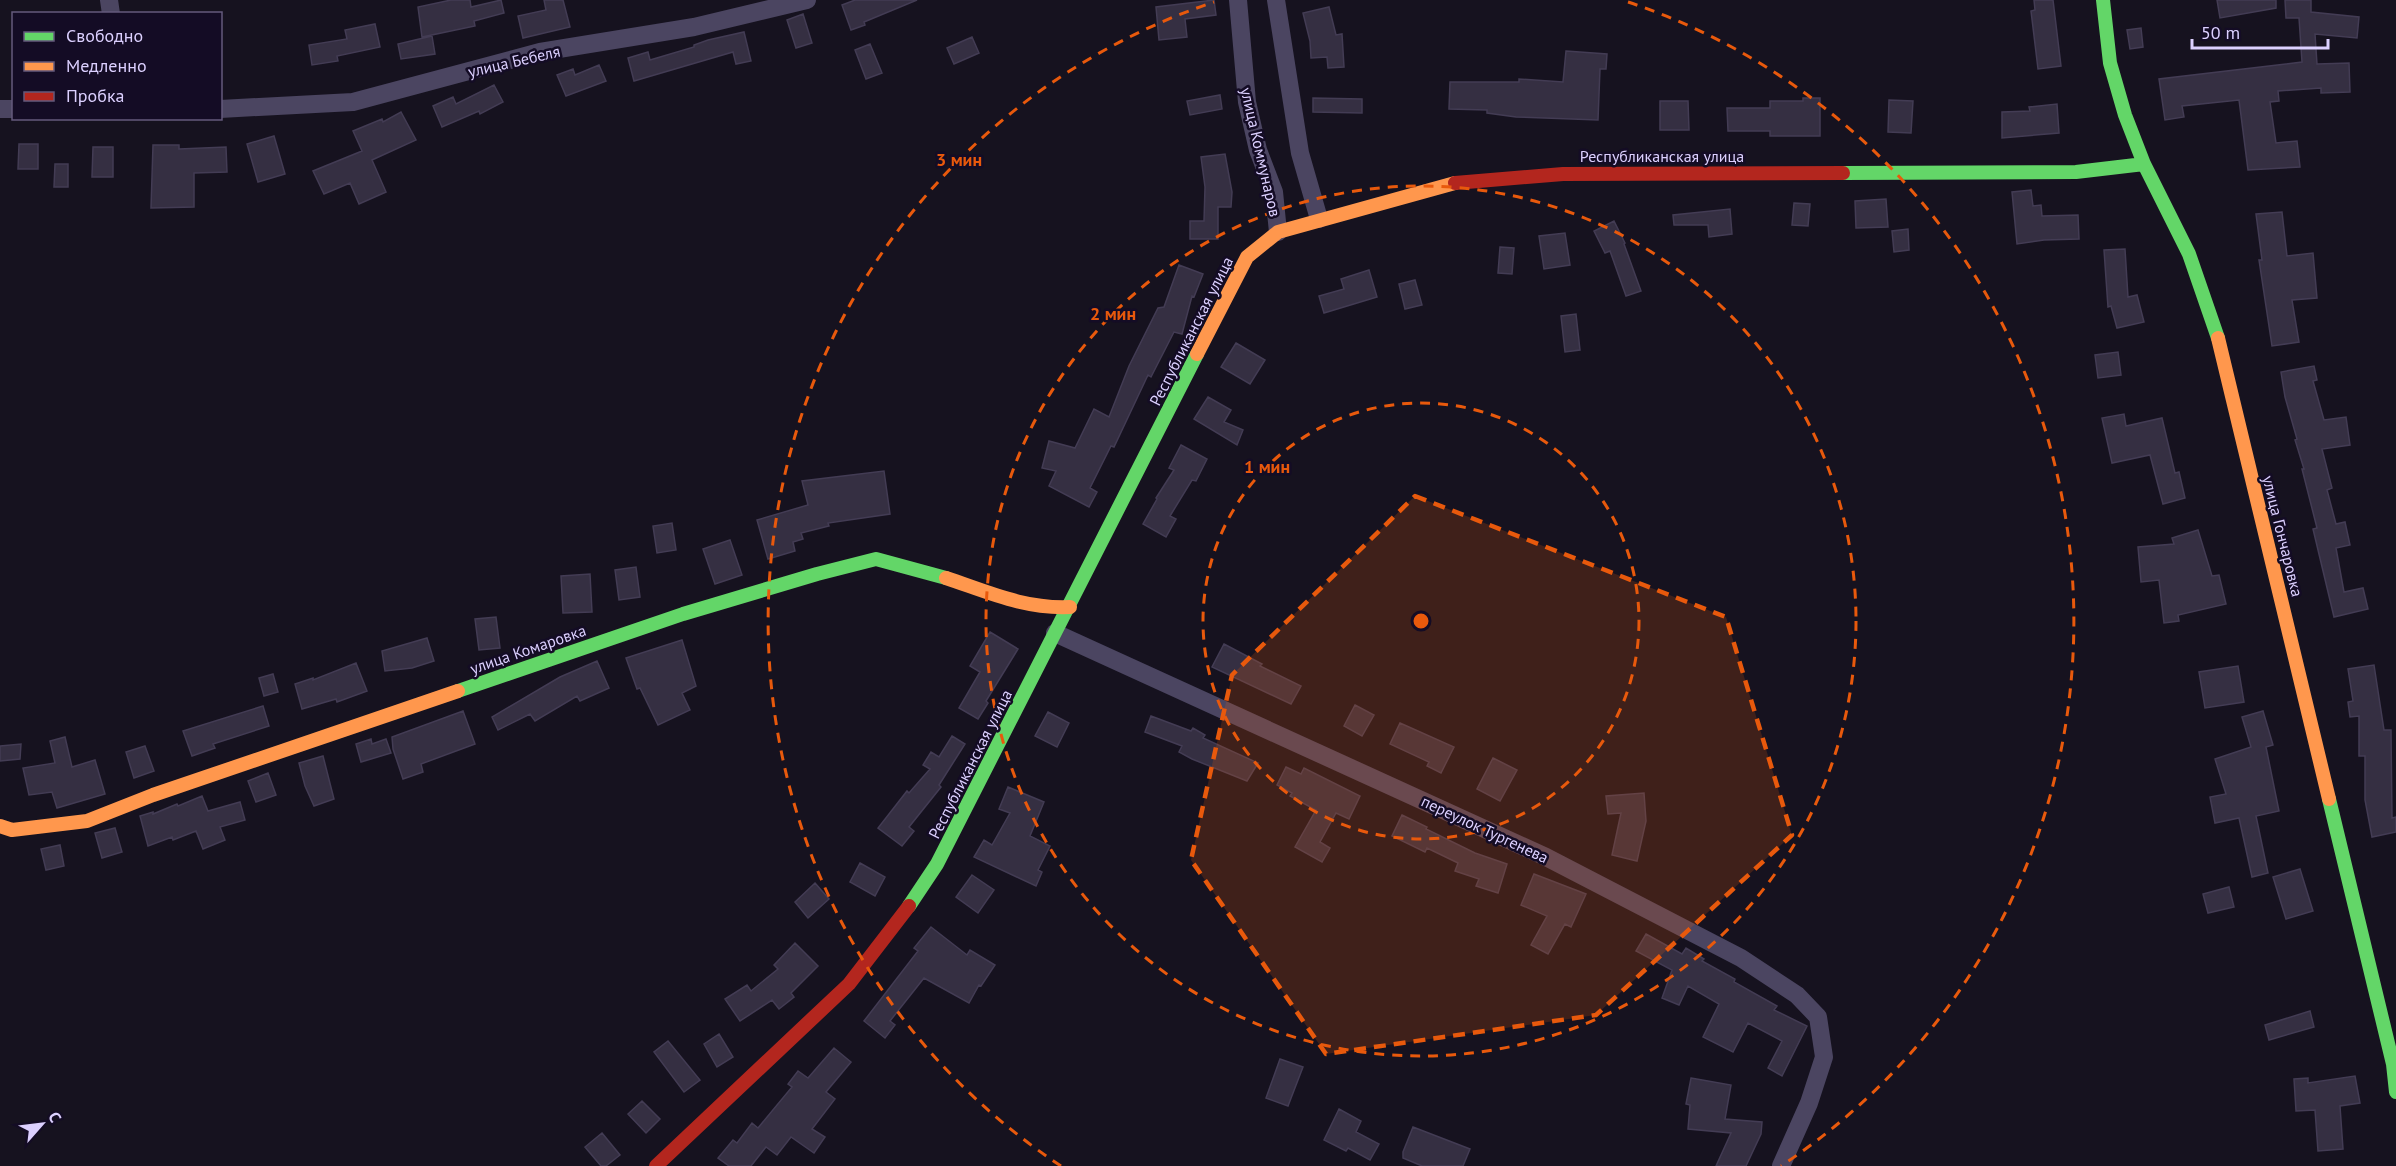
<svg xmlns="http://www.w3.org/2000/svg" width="2396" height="1166" viewBox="0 0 2396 1166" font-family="'PT Sans',sans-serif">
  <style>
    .building { fill: #352f42; stroke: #433c54; stroke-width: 1.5 }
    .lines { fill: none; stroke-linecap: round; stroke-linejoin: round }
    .street { stroke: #4b4561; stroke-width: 18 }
    .fast { stroke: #63d668; stroke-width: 14 }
    .slow { stroke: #ff974d; stroke-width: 14 }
    .jam { stroke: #b3261e; stroke-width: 14 }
    .marked { fill: #e8590c; fill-opacity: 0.2; stroke: #e8590c; stroke-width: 4.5; stroke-dasharray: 12 8; stroke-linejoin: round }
    .ring { fill: none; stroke: #e8590c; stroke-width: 3; stroke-dasharray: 10 8 }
    .labels { text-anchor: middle; stroke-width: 5; stroke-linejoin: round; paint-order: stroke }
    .street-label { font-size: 16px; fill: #dcd0ff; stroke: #140c25 }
    .centre { fill: #e8590c; stroke: #140c25; stroke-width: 3 }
    .ring-label { font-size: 18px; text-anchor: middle; font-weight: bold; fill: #e8590c; stroke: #140c25; stroke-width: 5; stroke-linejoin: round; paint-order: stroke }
  </style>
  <rect width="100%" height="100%" fill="#16121f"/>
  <!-- building -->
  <path class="building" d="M451,0H470L471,7L501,0L504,13L474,21L475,26L422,37L418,7Z
    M544,0H563L570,27L523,38L518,16L546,10Z
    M855,0H917L864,22L865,25L851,30L842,5Z
    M1214,0L1216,15L1185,19L1187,37L1159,40L1156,7Z
    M2034,0H2053L2061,66L2038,69L2031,11L2035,10Z
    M2217,0H2276V8L2220,18Z
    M2285,0H2311V12L2359,17L2357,38L2315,34L2317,64L2349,63L2350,92L2321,93V88L2278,91L2279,101L2270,102L2276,143L2297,141L2300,167L2248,170L2239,100L2182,106L2184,117L2165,120L2159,79L2302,62L2299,18H2286Z
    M1329,7L1336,35L1342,34L1344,67L1328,68L1327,57L1311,58L1310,41L1303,13Z
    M803,14L812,43L796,48L787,20Z
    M375,24L380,47L337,56L338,61L312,65L309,45L347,39L345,30Z
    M2141,28L2143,47L2130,49L2127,30Z
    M744,32L751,61L736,64L733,52L634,81L628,58L648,52L650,60L694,47V45L708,40Z
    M432,36L435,54L401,59L398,44Z
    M972,37L979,53L954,64L947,48Z
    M870,44L882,73L866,79L855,50Z
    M1566,51L1607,54L1606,69H1600L1598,120L1516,117L1487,113V110L1449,109L1450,82H1519V79L1563,82Z
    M599,65L606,81L566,96L557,75L573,69L575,75Z
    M494,85L503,102L480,114L479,111L442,127L433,106L453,97L456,104Z
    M1220,95L1222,109L1190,115L1187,101Z
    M1313,98L1362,99V113L1313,112Z
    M1803,98H1820V136H1770V131H1728L1727,108H1770V101H1803Z
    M1889,100L1913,101L1911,133L1888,132Z
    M1660,101H1688L1689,130H1660Z
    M2057,104L2059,133L2002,138V112L2030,111L2029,107Z
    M401,112L416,140L372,160L386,192L359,204L350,183L324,194L313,171L362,151L353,131L382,119L383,122Z
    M274,136L285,174L258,182L247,144Z
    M19,144H38V169H18Z
    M153,145H179V149L226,147L227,172L194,173V207L151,208Z
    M93,147H113V177H92Z
    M1225,154L1232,192L1231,207H1218V239H1190V221H1204L1205,187L1201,157Z
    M55,164H68V187H54Z
    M2031,190L2033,206L2041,205L2042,216L2078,215L2079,239L2044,240L2017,244L2012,192Z
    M1886,199L1888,227L1856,228L1855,201Z
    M1794,203L1810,204L1808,226L1792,225Z
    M1730,209L1732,234L1709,237L1708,225H1674L1673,215Z
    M2282,212L2287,256L2313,253L2317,298L2292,300L2299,342L2272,346L2259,260H2262L2256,214Z
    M1614,221L1625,243L1624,244L1641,291L1626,296L1610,251L1605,253L1594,231Z
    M1908,229L1909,250L1894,252L1892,231Z
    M1565,233L1570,265L1544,269L1539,236Z
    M1500,247L1514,248L1512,274L1498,273Z
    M2125,249L2128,297L2137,295L2144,322L2117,328L2111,306L2108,307L2104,250Z
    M1179,265L1203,274L1194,297L1192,296L1182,334L1174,332L1151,377L1148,375L1114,447L1111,446L1090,488L1097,492L1089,507L1049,486L1056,471L1042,468L1049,441L1075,448L1094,409L1109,417L1129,366L1158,308L1164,307Z
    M1369,270L1377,297L1324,313L1319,296L1344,289L1341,279Z
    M1415,280L1422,305L1405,309L1399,284Z
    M1576,314L1580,350L1565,352L1561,316Z
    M1236,343L1265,360L1250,384L1221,367Z
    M2118,352L2121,375L2098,378L2095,355Z
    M2314,366L2317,380L2313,381L2324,420L2346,417L2350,445L2322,449L2332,488L2327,490L2336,524L2345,522L2350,545L2336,548L2344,592L2363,588L2368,609L2334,617L2313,529L2317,528L2302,469H2304L2295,440L2297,439L2285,397L2281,372Z
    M1208,397L1231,410L1224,422L1243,430L1237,445L1194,419Z
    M2124,414L2126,426L2162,418L2175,473L2179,472L2185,498L2163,504L2150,455L2112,463L2102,418Z
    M1181,445L1207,459L1196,481L1192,480L1170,516L1176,519L1166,537L1143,524L1157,499L1156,498L1174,470L1169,468Z
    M884,471L890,514L828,523L829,526L801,533L803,539L793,542L795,551L768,559L757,520L808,505L802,481Z
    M672,523L676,550L657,553L653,526Z
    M2198,530L2212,576L2219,575L2226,604L2178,615L2179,621L2164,623L2159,580L2141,582L2138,547L2174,544L2172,538Z
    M730,540L742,575L715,584L703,549Z
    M636,567L640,597L619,600L615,570Z
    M590,574L592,612L563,613L561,576Z
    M496,617L500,648L479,650L475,619Z
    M990,632L1018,649L986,701L988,703L978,719L959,708L980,672L970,666Z
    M427,638L434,661L412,668L385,671L382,651Z
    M682,640L696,686L682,693L690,710L658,725L640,688L637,689L626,658Z
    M1224,644L1262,664L1260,666L1301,686L1291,704L1212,667Z
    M597,661L609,688L580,701L577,696L535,721L530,714L498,730L492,717L560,677Z
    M356,663L367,691L337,702L336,699L302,709L295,684L313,678V680Z
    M2374,665L2384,730H2391L2392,818L2396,817V832L2372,837L2365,800V756H2359V716L2350,717L2348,702L2353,701L2348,669Z
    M2238,666L2244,702L2205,708L2199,672Z
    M273,674L278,692L264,696L259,678Z
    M1355,705L1374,715L1362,736L1344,726Z
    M263,706L269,726L213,744L215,748L192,756L183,731Z
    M463,711L475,744L421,764L423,772L403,779L393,749L392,737Z
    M2263,711L2273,745L2266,747L2279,811L2256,816L2268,873L2252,877L2239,818L2215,823L2210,797L2226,794L2215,759L2251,747L2242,717Z
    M1048,712L1069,723L1057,747L1035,736Z
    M1151,716L1191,731L1193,728L1205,735L1203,738L1258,763L1247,781L1192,759L1179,752L1182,746L1145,732Z
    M1400,723L1454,747L1441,773L1427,766L1429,762L1390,744Z
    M952,736L965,744L939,785L941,787L909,827L914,831L902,846L878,828L907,791L909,793L930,769L923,765L931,752L939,757Z
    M65,737L72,767L95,760L105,794L57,808L52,792L29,795L23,768L55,763L50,741Z
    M371,739L372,744L386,739L391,753L361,762L356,744Z
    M21,744L20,759L0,761V746Z
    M145,746L154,771L134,778L126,752Z
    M323,756L334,799L314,806L305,786L299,763Z
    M1493,758L1517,770L1500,801L1477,789Z
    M1286,767L1301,774L1304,768L1360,796L1349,819L1336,813L1320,842L1330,848L1322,862L1295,847L1316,810L1290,796L1292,793L1277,785Z
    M268,773L276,795L256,802L248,781Z
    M1008,787L1044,802L1030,836L1050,846L1038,870L1042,872L1036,886L974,857L984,840L992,845L1010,813L999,809Z
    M1644,793L1646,821L1637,861L1612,855L1621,813L1608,814L1606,796Z
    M202,796L208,811L240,802L245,820L220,827L225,840L203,849L196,831L173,840L172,837L148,846L140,816L153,812V814L177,804L178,806Z
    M1402,815L1427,827L1426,829L1475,853L1507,864L1498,893L1476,886L1479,879L1455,871L1458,863L1427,848L1425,852L1392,836Z
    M115,828L122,852L102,858L95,833Z
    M60,845L64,866L46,870L41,849Z
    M860,863L885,877L875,896L850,882Z
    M2300,869L2313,911L2286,919L2273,877Z
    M1534,874L1586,894L1571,927L1565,924L1548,954L1531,945L1547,916L1521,905Z
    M972,875L994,890L978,913L956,897Z
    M815,883L829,899L808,918L795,902Z
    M2229,887L2234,907L2208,913L2203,894Z
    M931,927L967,955L970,950L995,965L981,986L979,985L969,1003L924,978L890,1021L895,1025L885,1038L864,1021L918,951L914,948Z
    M1646,934L1682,954L1686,948L1704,959L1702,961L1735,979L1734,982L1777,1006L1774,1010L1807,1026L1782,1076L1768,1068L1782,1041L1748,1023L1733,1052L1703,1037L1719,1004L1688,986L1679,1005L1662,998L1672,970L1636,951Z
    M795,943L818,966L791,993L794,997L779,1009L772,1000L740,1021L725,999L747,985L751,991L778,969L774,965Z
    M2310,1011L2314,1027L2269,1040L2265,1025Z
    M719,1034L733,1057L717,1067L704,1044Z
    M668,1041L700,1080L684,1092L654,1052Z
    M834,1048L851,1062L826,1092L835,1099L812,1129L825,1137L814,1153L791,1137L777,1155L766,1147L751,1166H729L718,1158L733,1140L737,1143L752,1123L758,1128L792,1087L788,1084L798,1071L808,1078Z
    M1280,1059L1303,1067L1288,1106L1266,1098Z
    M2355,1076L2360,1103L2340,1106L2343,1149L2318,1151L2315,1110L2296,1111L2294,1079L2308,1078V1083Z
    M1691,1078L1731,1085L1725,1119L1762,1122L1761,1134L1746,1166H1716L1731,1133L1688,1129L1690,1105L1686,1104Z
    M642,1101L660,1119L646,1133L628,1114Z
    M1339,1109L1361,1121L1356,1132L1379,1144L1370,1160L1348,1148L1346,1151L1324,1140Z
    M1413,1127L1470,1149L1463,1166H1422L1403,1158V1152Z
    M602,1133L620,1155L606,1166H601L585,1147Z"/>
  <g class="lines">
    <!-- street -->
    <path class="street" d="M109,0L111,14
      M1238,0L1247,102L1258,150L1274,192L1278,232
      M1276,0L1300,153L1319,219
      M0,109H14
      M220,109L353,102L540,52L694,27L807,0
      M1055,633L1546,857L1741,958L1797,995L1818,1017L1824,1057L1809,1103L1781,1166"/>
    <!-- fast -->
    <path class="fast" d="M2103,0L2110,63L2125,115L2144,164L2189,254L2218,338
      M1843,173L2076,172L2144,164
      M458,691L683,614L817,574L876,559L946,578
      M2329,799L2393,1064L2396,1092
      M909,906L937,864L1197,354"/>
    <!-- slow -->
    <path class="slow" d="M2218,338L2329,799
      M1197,354L1247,257L1278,232L1455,183
      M946,578C988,592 1024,609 1070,607
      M0,826L12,830L87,821L153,795L458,691"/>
    <!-- jam -->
    <path class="jam" d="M1455,183L1563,174L1843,173
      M656,1166L849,984L909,906"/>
  </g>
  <!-- marked area -->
  <path class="marked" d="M1415,496L1726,617L1792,835L1596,1015L1326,1054L1191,860L1232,675Z"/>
  <!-- distance rings -->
  <g class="ring">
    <circle cx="1421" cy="621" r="218"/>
    <circle cx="1421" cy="621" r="435"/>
    <path d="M1061 1166A653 653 0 0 1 1214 2M1628 2A653 653 0 0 1 1781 1166"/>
  </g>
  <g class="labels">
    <!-- street labels -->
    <g class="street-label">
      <text transform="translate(514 61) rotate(-13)" y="6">улица Бебеля</text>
      <text transform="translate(1261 152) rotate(77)" y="6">улица Коммунаров</text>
      <text x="1662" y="162">Республиканская улица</text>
      <text transform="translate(1191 331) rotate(-63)" y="6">Республиканская улица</text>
      <text transform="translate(2283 536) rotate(76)" y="6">улица Гончаровка</text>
      <text transform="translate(528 649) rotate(-19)" y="6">улица Комаровка</text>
      <text transform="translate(970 764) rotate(-63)" y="6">Республиканская улица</text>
      <text transform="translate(1485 829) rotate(25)" y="6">переулок Тургенева</text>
    </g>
  </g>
  <circle cx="1421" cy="621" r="9" class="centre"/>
  <g class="ring-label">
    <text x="959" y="166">3 мин</text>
    <text x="1113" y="320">2 мин</text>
    <text x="1267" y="473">1 мин</text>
  </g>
  <!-- legend -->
  <rect x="12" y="12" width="210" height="108" fill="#140c25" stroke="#645a7c" stroke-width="1.5"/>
  <rect x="24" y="32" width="30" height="9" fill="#63d668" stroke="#645a7c" stroke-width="1.5"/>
  <text x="66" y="42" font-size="18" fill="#dcd0ff">Свободно</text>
  <rect x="24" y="62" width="30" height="9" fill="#ff974d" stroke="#645a7c" stroke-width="1.5"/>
  <text x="66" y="72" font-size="18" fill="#dcd0ff">Медленно</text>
  <rect x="24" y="92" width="30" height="9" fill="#b3261e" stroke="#645a7c" stroke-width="1.5"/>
  <text x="66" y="102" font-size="18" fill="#dcd0ff">Пробка</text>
  <!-- north arrow -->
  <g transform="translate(42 1124) rotate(62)" stroke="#140c25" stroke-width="4.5" paint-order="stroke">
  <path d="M0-4.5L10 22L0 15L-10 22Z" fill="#dcd0ff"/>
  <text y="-9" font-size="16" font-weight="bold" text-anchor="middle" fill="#dcd0ff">С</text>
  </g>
  <!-- scale -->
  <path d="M2192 39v9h136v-9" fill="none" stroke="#dcd0ff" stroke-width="3"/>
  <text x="2201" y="39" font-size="18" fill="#dcd0ff" stroke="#140c25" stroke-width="4.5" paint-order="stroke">50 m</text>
</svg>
